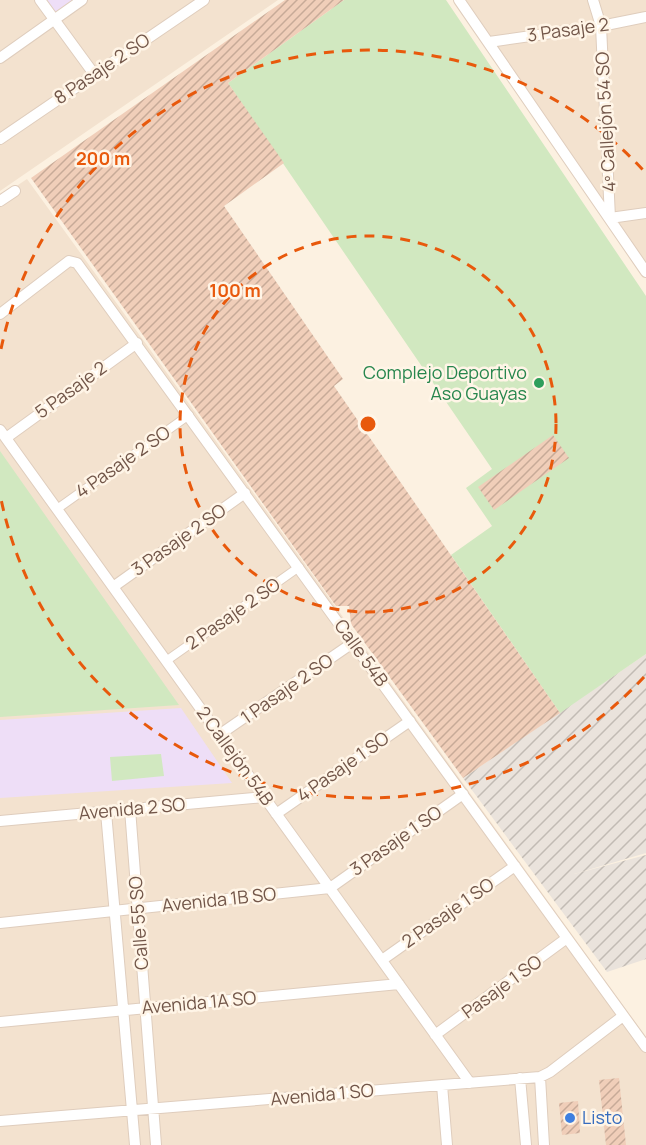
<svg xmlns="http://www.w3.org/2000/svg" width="646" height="1145" viewBox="0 0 646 1145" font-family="Manrope,sans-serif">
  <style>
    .residential { fill: #f3e2cf }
    .industrial { fill: url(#industrial-furrows) }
    .education { fill: #eedef7 }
    .park { fill: #d1e8c0 }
    .building { fill: url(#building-hatch) }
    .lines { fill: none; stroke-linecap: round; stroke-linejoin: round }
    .pedestrian-casing { stroke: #dfcdbd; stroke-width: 10 }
    .minor-casing { stroke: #dfcdbd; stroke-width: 12 }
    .pedestrian { stroke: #fff; stroke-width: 8 }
    .minor { stroke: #fff; stroke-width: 10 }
    .ring { fill: none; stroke: #e8590c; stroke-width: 3; stroke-dasharray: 10 8 }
    .leisure-dot { fill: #2e9e5b; stroke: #fff5e7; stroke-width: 2 }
    .shop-dot { fill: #3f7fe0; stroke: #fff5e7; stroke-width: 2 }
    .labels { text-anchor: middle; stroke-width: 5; stroke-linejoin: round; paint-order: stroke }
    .street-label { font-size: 18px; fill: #725649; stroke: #fff5e7 }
    .leisure-label { font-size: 18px; fill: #27864d; stroke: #fff5e7; text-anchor: end }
    .shop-label { font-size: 18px; fill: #366cbe; stroke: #fff5e7; text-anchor: start }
    .centre { fill: #e8590c; stroke: #fff5e7; stroke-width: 3 }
    .ring-label { font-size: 18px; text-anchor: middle; font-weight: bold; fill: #e8590c; stroke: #fff5e7; stroke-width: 5; stroke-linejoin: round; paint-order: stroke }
  </style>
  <defs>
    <pattern id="industrial-furrows" width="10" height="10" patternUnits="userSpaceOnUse" patternTransform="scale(1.5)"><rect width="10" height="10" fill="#eae3dc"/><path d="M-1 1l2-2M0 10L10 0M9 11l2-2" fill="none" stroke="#c2bbb4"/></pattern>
    <pattern id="building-hatch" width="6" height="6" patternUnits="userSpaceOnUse" patternTransform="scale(1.5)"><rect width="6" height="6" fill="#f0ceb9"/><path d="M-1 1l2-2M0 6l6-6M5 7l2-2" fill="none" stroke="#c7aa98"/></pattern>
  </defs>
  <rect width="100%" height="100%" fill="#fcf1e1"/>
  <!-- residential -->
  <path class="residential" d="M0,0H278L0,191Z
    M460,0H646V16L489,41Z
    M646,22V269L494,43Z
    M27,179L646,1037V1145H0V197Z"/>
  <!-- industrial -->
  <path class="industrial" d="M646,654V853L574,874L646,855V959L607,972L463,778Z"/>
  <!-- education -->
  <path class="education" d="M45,0H74L54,14Z
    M181,708L232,783L0,798V720Z"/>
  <!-- park -->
  <path class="park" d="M344,0H446L646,296V654L560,713L451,555L492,526L466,488L492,469L228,83Z
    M0,451L179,705L0,717Z
    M161,754L164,776L112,781L110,757Z"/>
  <!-- building -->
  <path class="building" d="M285,0H344L228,83L284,163L224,206L343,379L334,386L560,713L463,778L351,624L349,606H336L31,178Z
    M553,435L569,458L494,510L478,487Z
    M619,1078L626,1145H606L599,1080Z
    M578,1101L580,1133L562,1135L559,1103Z"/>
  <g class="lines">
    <defs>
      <path id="pedestrian" d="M57,509L189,415
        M166,661L299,567"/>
      <path id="minor" d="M40,0L94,74
        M459,0L646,272
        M593,0L601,26L610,218L646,213
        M489,42L601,26L646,17
        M0,58L82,0
        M0,139L204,0
        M0,201L15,191
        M0,314L69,261L77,263L646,1047
        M0,430L470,1083
        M6,438L137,343
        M113,587L245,493
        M219,735L354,642
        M130,809L156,1145
        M106,812L135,1145
        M276,814L410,721
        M0,821L264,797
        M0,923L330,888L463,794
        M382,960L515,866
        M0,1022L399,984
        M435,1035L567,938
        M540,1077L544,1145
        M520,1078L526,1145
        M442,1085L447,1145
        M0,1121L540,1077L550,1072L623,1016"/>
    </defs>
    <!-- pedestrian casing -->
    <use href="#pedestrian" class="pedestrian-casing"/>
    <!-- minor casing -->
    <use href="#minor" class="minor-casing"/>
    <!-- pedestrian -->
    <use href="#pedestrian" class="pedestrian"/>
    <!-- minor -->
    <use href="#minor" class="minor"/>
  </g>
  <!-- distance rings -->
  <g class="ring">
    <circle cx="368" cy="424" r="188"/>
    <path d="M644 677A375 375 0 0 1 1 499M1 349A375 375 0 0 1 644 171"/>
  </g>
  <!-- markers -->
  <circle class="leisure-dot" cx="539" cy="383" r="6"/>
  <circle class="shop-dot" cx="570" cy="1118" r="6"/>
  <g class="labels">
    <!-- street labels -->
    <g class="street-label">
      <text transform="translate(568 30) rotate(-8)" y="6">3 Pasaje 2</text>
      <text transform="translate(102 69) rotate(-34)" y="6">8 Pasaje 2 SO</text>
      <text transform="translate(606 122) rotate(-93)" y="6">4º Callejón 54 SO</text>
      <text transform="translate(71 390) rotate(-36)" y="6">5 Pasaje 2</text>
      <text transform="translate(123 462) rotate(-35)" y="6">4 Pasaje 2 SO</text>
      <text transform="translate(179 540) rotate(-35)" y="6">3 Pasaje 2 SO</text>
      <text transform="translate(233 614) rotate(-35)" y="6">2 Pasaje 2 SO</text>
      <text transform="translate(361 653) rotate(54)" y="6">Calle 54B</text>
      <text transform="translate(287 689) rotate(-35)" y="6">1 Pasaje 2 SO</text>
      <text transform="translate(235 756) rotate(54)" y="6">2 Callejón 54B</text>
      <text transform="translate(343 767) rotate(-35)" y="6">4 Pasaje 1 SO</text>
      <text transform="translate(132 809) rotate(-5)" y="6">Avenida 2 SO</text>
      <text transform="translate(396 841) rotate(-35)" y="6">3 Pasaje 1 SO</text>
      <text transform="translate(219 900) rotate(-6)" y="6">Avenida 1B SO</text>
      <text transform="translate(448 913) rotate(-35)" y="6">2 Pasaje 1 SO</text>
      <text transform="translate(139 923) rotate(-94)" y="6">Calle 55 SO</text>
      <text transform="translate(502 987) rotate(-36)" y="6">Pasaje 1 SO</text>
      <text transform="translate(199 1003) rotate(-5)" y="6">Avenida 1A SO</text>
      <text transform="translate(322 1095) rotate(-5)" y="6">Avenida 1 SO</text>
    </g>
    <!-- leisure labels -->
    <g class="leisure-label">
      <text x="527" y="379">Complejo Deportivo<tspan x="527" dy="21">Aso Guayas</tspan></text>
    </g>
    <!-- shop labels -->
    <g class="shop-label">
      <text x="582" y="1124">Listo</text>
    </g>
  </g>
  <circle cx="368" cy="424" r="9" class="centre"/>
  <g class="ring-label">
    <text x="103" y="165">200 m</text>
    <text x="235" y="297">100 m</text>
  </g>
</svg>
